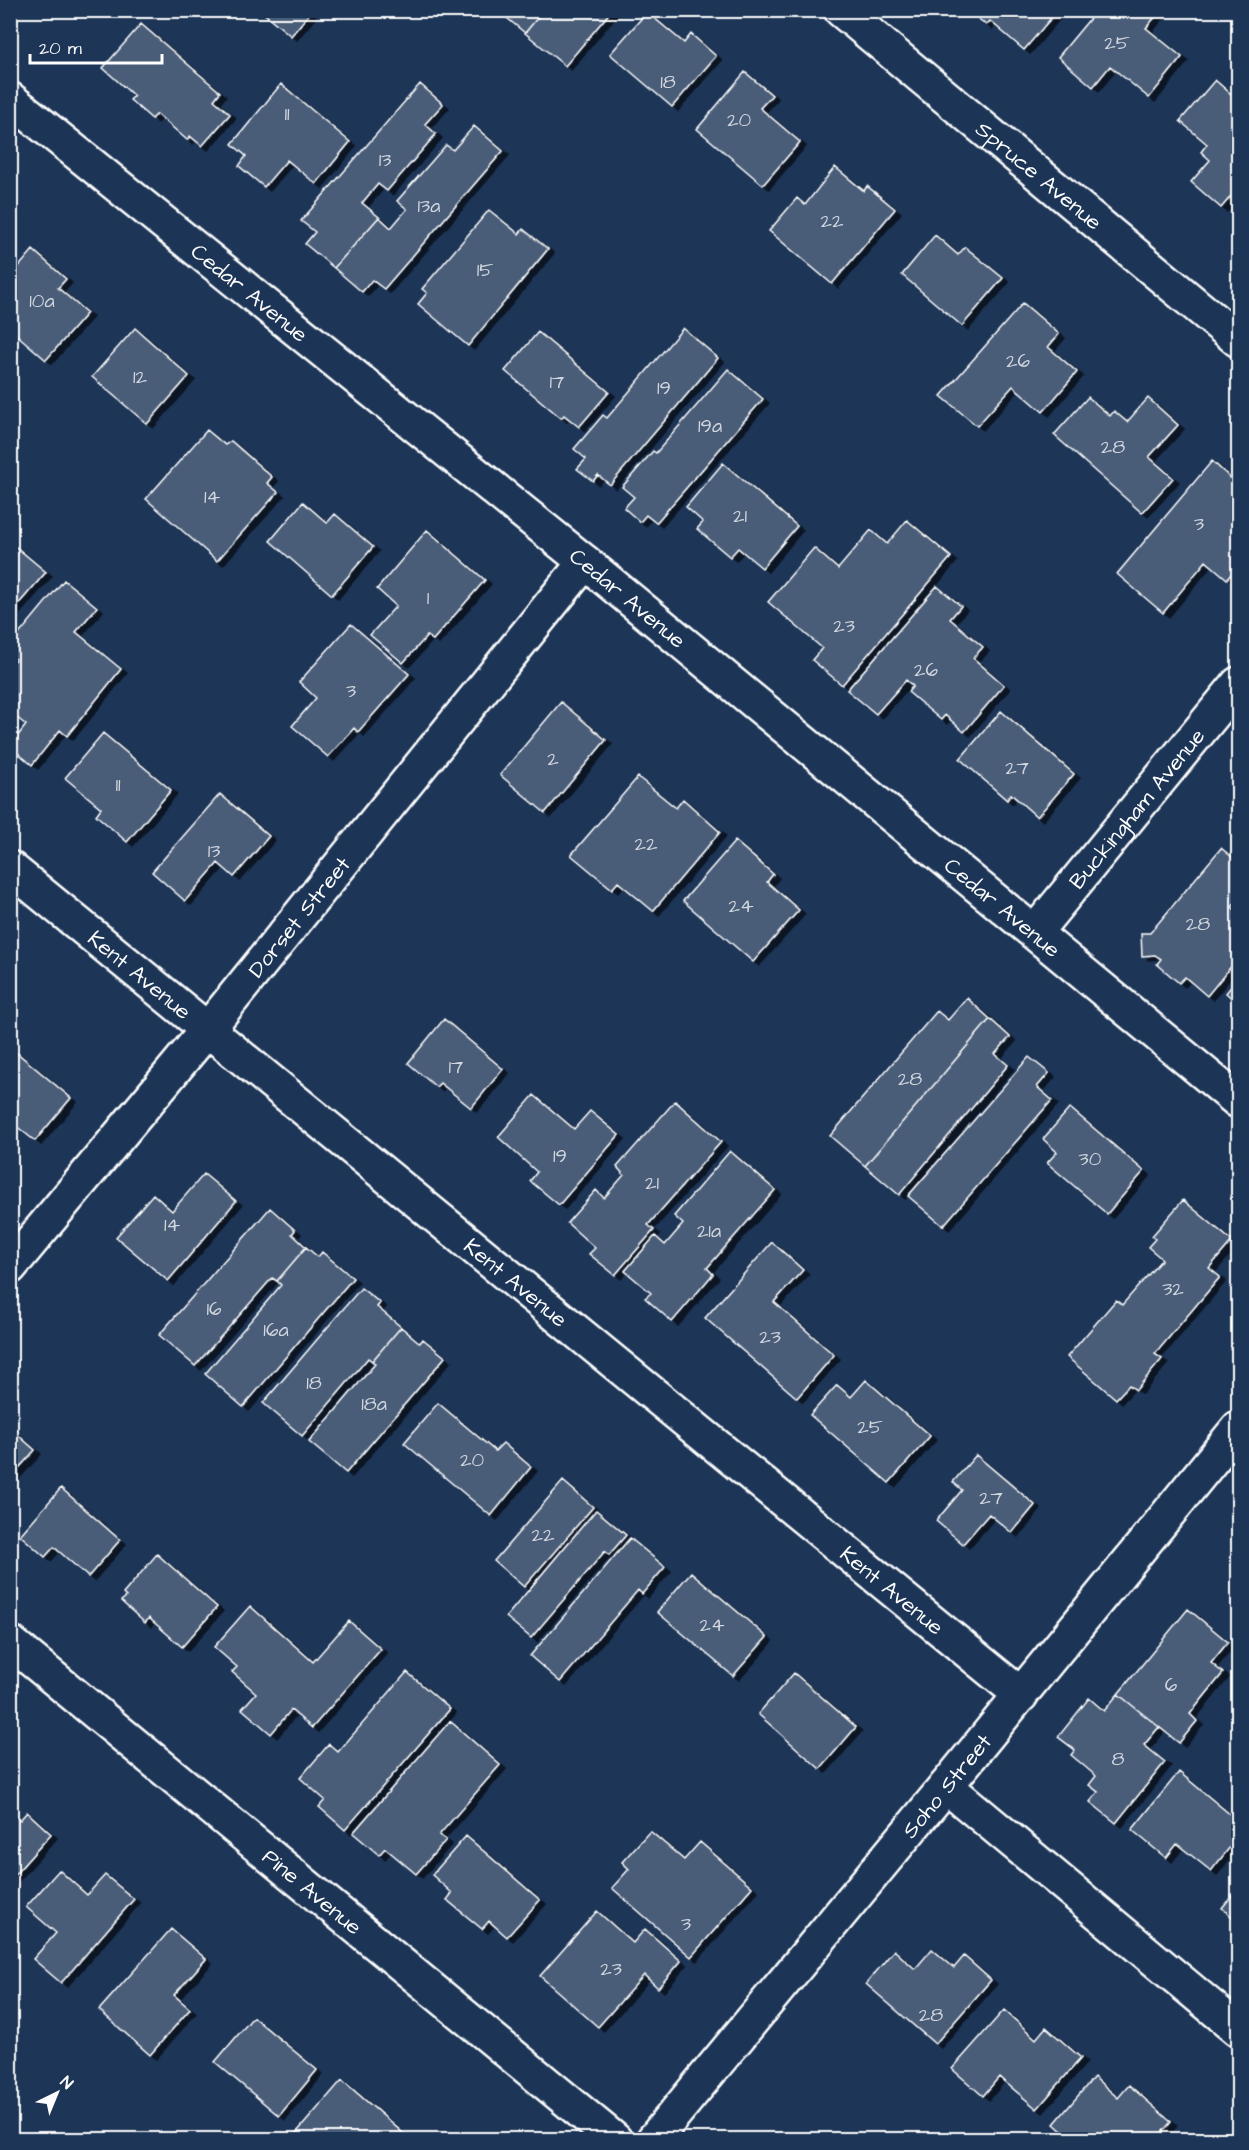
<svg xmlns="http://www.w3.org/2000/svg" width="1249" height="2150" viewBox="0 0 1249 2150" font-family="'Architects Daughter',sans-serif">
  <style>
    .building { fill: #4a5d79; stroke: #fff; stroke-width: 1.5; filter: url(#shadow) }
    .lines { fill: none; stroke-linecap: round; stroke-linejoin: round }
    .minor-casing { stroke: #fff; stroke-width: 38 }
    .minor { stroke: #1d3557; stroke-width: 33 }
    .labels { text-anchor: middle; stroke-width: 4.5; stroke-linejoin: round; paint-order: stroke }
    .number-label { font-size: 20px; fill: #d2d6de }
    .street-label { font-size: 22px; fill: #fff; stroke: #1d3557 }
  </style>
  <defs>
    <filter id="shadow"><feDropShadow dx="6" dy="4" stdDeviation="0" flood-color="#0009"/></filter>
  </defs>
  <rect width="100%" height="100%" fill="#1d3557"/>
  <filter id="ink" filterUnits="userSpaceOnUse"><feTurbulence type="fractalNoise" baseFrequency=".0167" numOctaves="2"/><feDisplacementMap in="SourceGraphic" scale="12" xChannelSelector="R" yChannelSelector="G"/><feConvolveMatrix kernelMatrix="1 2 1 2 8 2 1 2 1" color-interpolation-filters="sRGB"/></filter>
  <g filter="url(#ink)">
    <!-- building -->
    <path class="building" d="M260,10H307L310,13L291,36Z
      M505,10H544L525,33L502,14Z
      M544,10H612L565,66L525,33Z
      M968,10H1058L1024,50L990,21L986,25Z
      M1097,10H1161L1146,28L1182,57L1149,98L1110,66L1093,87L1058,57Z
      M647,12L684,43L691,34L716,56L672,107L610,54Z
      M141,24L220,92L214,100L230,114L202,146L190,136L187,140L157,114L152,119L130,100L134,96L103,68Z
      M745,72L772,95L760,108L800,142L763,185L697,129Z
      M1215,80L1238,100V188L1221,208L1191,182L1210,160L1201,152L1207,144L1180,121Z
      M281,84L350,142L316,184L287,160L264,187L239,166L246,156L232,144Z
      M420,84L443,104L425,124L436,134L387,191L378,184L362,203L379,217L334,268L305,244L315,232L301,221Z
      M474,126L503,151L384,289L372,280L362,292L334,268L379,217L391,228L407,209L397,201L446,145L453,150Z
      M835,167L864,191L867,186L895,209L832,284L769,231L797,198L805,205Z
      M489,210L519,234L523,229L548,249L468,346L418,304L427,293L422,289Z
      M935,235L958,255L965,247L1003,278L962,326L902,275Z
      M33,250L66,279L58,288L87,313L46,360L10,329V277Z
      M1023,303L1059,334L1048,347L1077,372L1043,412L1013,386L977,426L941,396Z
      M135,328L189,376L147,424L92,377Z
      M683,328L718,358L610,485L598,475L593,481L577,469L586,459L574,449L603,415L607,418Z
      M538,332L609,392L579,427L564,415L561,418L505,371Z
      M728,369L763,399L656,523L646,515L640,522L624,508L634,497L622,487L653,451L656,453Z
      M1088,397L1110,416L1114,411L1127,422L1148,398L1178,425L1149,457L1173,478L1142,513L1054,435Z
      M207,430L225,445L231,441L272,477L267,483L278,492L217,561L146,499Z
      M1212,461L1238,485V566L1227,579L1206,561L1163,613L1117,574Z
      M723,463L797,526L762,568L738,548L730,557L697,529L703,522L686,507Z
      M303,502L327,523L335,514L373,547L332,595L270,541Z
      M907,520L951,557L842,685L812,660L822,648L768,602L814,548L838,569L871,530L887,544Z
      M427,530L485,580L433,640L427,636L403,663L370,635L396,606L377,589Z
      M10,542L46,572L10,614Z
      M64,580L97,607L76,632L121,669L67,736L60,730L32,765L10,746L26,725L10,712V665L16,659L10,655V645Z
      M937,586L961,606L950,619L983,647L973,658L1004,685L964,732L945,715L941,720L908,692L913,686L906,680L876,714L847,690Z
      M351,624L409,674L358,732L354,728L328,757L292,726L316,698L299,682Z
      M561,702L606,740L545,813L500,775Z
      M1001,711L1074,774L1037,817L1011,794L1007,800L960,759Z
      M103,733L171,790L127,842L96,815L101,808L65,778Z
      M638,777L676,808L683,799L720,832L653,911L618,882L612,889L571,855Z
      M220,794L269,836L234,877L218,863L185,901L152,872Z
      M735,841L773,874L767,882L799,910L753,962L683,901Z
      M1221,848L1238,862V900L1232,907L1238,913V958L1207,996L1185,977L1179,983L1157,964L1161,959L1155,955L1142,956L1141,933H1150Z
      M1238,978V1004L1226,993Z
      M967,998L990,1019L865,1166L830,1136L937,1011L948,1020Z
      M444,1019L503,1069L471,1108L440,1083L436,1087L408,1063Z
      M990,1019L1010,1037L995,1054L1008,1065L899,1195L865,1166Z
      M10,1047L71,1098L35,1141L10,1121Z
      M1029,1057L1049,1073L1037,1087L1052,1100L943,1226L908,1196Z
      M534,1095L574,1129L590,1111L619,1135L559,1205L530,1181L537,1172L498,1137Z
      M675,1101L721,1142L648,1225L654,1230L615,1275L589,1254L595,1248L567,1223L596,1190L604,1198L624,1175L617,1167Z
      M1070,1108L1144,1171L1107,1214L1047,1163L1057,1152L1043,1139Z
      M730,1151L775,1190L707,1268L713,1274L672,1322L645,1298L651,1293L625,1271L655,1236L665,1245L683,1224L674,1216Z
      M204,1174L236,1201L168,1281L116,1237L153,1194L172,1211Z
      M1183,1200L1232,1241L1209,1268L1220,1277L1155,1354L1162,1359L1136,1390L1129,1385L1116,1399L1067,1357L1116,1300L1122,1305L1162,1259L1148,1247L1155,1239L1152,1236Z
      M270,1208L295,1230L292,1234L306,1247L277,1281L272,1278L195,1366L159,1335Z
      M772,1242L803,1270L774,1302L834,1355L797,1398L705,1318Z
      M306,1247L318,1257L322,1252L353,1278L243,1407L205,1374L281,1285L277,1281Z
      M361,1288L380,1303L377,1307L401,1327L372,1361L368,1358L302,1436L263,1403Z
      M401,1327L420,1343L423,1339L445,1357L346,1473L309,1442L375,1364L372,1361Z
      M866,1380L930,1436L889,1483L810,1415L837,1385L851,1397Z
      M438,1403L495,1451L503,1443L531,1467L491,1516L404,1443Z
      M10,1428L35,1450L10,1478Z
      M976,1455L1035,1505L1012,1533L989,1514L963,1544L936,1521L962,1490L953,1482Z
      M563,1481L593,1507L524,1587L494,1561Z
      M61,1488L120,1540L88,1577L54,1547L45,1557L20,1535Z
      M596,1510L626,1535L609,1555L605,1551L531,1638L506,1617Z
      M630,1538L665,1567L642,1594L638,1590L560,1682L530,1656Z
      M157,1554L217,1607L182,1647L149,1618L145,1623L121,1601L126,1597L123,1594Z
      M691,1572L767,1637L733,1676L657,1612Z
      M250,1606L313,1662L349,1621L381,1649L312,1728L291,1710L271,1734L242,1709L256,1693L232,1672L237,1667L214,1647Z
      M1188,1609L1228,1642L1211,1663L1223,1673L1190,1714L1197,1721L1179,1743L1118,1694Z
      M407,1672L450,1709L345,1830L319,1807L325,1800L300,1778L329,1744L338,1752Z
      M794,1673L856,1727L820,1769L758,1714Z
      M1118,1694L1159,1727L1144,1745L1165,1762L1116,1823L1090,1802L1098,1792L1089,1785L1096,1776L1071,1755L1075,1750L1058,1737L1089,1698L1104,1711Z
      M450,1721L500,1765L439,1835L446,1840L416,1874L385,1848L379,1855L353,1833Z
      M1179,1772L1238,1821V1837L1211,1871L1177,1844L1166,1858L1132,1830Z
      M10,1811L20,1820L27,1812L51,1834L10,1880Z
      M650,1831L684,1860L700,1842L752,1887L691,1957L612,1888L629,1869L622,1862Z
      M466,1836L540,1900L507,1937L489,1921L482,1929L447,1900L452,1893L432,1875Z
      M59,1870L87,1895L105,1875L134,1899L61,1983L33,1959L56,1933L26,1907Z
      M1238,1888V1922L1222,1908Z
      M597,1911L633,1943L645,1929L681,1961L658,1988L644,1975L598,2027L540,1976Z
      M171,1929L206,1959L174,1995L190,2009L150,2055L99,2010Z
      M932,1949L954,1968L964,1956L991,1980L935,2044L866,1984L894,1950L915,1969Z
      M1004,2010L1036,2039L1046,2027L1081,2058L1037,2109L999,2077L983,2096L952,2069Z
      M253,2017L317,2070L279,2116L215,2062Z
      M1094,2077L1118,2098L1129,2085L1171,2122L1155,2140H1072L1054,2124Z
      M342,2080L404,2134L400,2140H290Z"/>
    <g class="lines">
      <defs>
        <g id="minor">
          <path id="s1" d="M841,10L1238,340"/>
          <path id="s2" d="M10,99L585,562L1238,1101"/>
          <path id="s3" d="M10,868L1021,1695"/>
          <path id="s4" d="M1035,932L1238,684"/>
          <path id="s5" d="M10,1267L207,1030L585,562"/>
          <path id="s6" d="M10,1642L615,2140"/>
          <path d="M946,1786L1238,2029"/>
          <path id="s7" d="M653,2140L946,1786L1238,1428"/>
        </g>
      </defs>
      <!-- minor casing -->
      <use href="#minor" class="minor-casing"/>
      <!-- minor -->
      <use href="#minor" class="minor"/>
    </g>
  </g>
  <g class="labels">
    <!-- number labels -->
    <g class="number-label">
      <text x="1117" y="49">25</text>
      <text x="668" y="88">18</text>
      <text x="287" y="120">11</text>
      <text x="739" y="126">20</text>
      <text x="385" y="166">13</text>
      <text x="429" y="212">13a</text>
      <text x="832" y="227">22</text>
      <text x="485" y="276">15</text>
      <text x="42" y="307">10a</text>
      <text x="1018" y="367">26</text>
      <text x="140" y="383">12</text>
      <text x="557" y="388">17</text>
      <text x="664" y="394">19</text>
      <text x="710" y="432">19a</text>
      <text x="1113" y="453">28</text>
      <text x="212" y="503">14</text>
      <text x="740" y="522">21</text>
      <text x="1199" y="530">3</text>
      <text x="428" y="604">1</text>
      <text x="844" y="632">23</text>
      <text x="926" y="676">26</text>
      <text x="351" y="697">3</text>
      <text x="553" y="765">2</text>
      <text x="1017" y="774">27</text>
      <text x="118" y="791">11</text>
      <text x="646" y="850">22</text>
      <text x="214" y="857">13</text>
      <text x="741" y="912">24</text>
      <text x="1198" y="930">28</text>
      <text x="456" y="1073">17</text>
      <text x="910" y="1085">28</text>
      <text x="560" y="1162">19</text>
      <text x="1090" y="1165">30</text>
      <text x="652" y="1189">21</text>
      <text x="172" y="1231">14</text>
      <text x="709" y="1237">21a</text>
      <text x="1173" y="1295">32</text>
      <text x="214" y="1315">16</text>
      <text x="276" y="1336">16a</text>
      <text x="770" y="1343">23</text>
      <text x="314" y="1389">18</text>
      <text x="374" y="1410">18a</text>
      <text x="870" y="1433">25</text>
      <text x="472" y="1466">20</text>
      <text x="991" y="1504">27</text>
      <text x="543" y="1541">22</text>
      <text x="712" y="1631">24</text>
      <text x="1171" y="1691">6</text>
      <text x="1118" y="1765">8</text>
      <text x="686" y="1930">3</text>
      <text x="611" y="1975">23</text>
      <text x="931" y="2021">28</text>
    </g>
    <!-- street labels -->
    <g class="street-label">
      <text dy="8" stroke="none"><textPath href="#s1" startOffset="258">Spruce Avenue</textPath></text>
      <text dy="8" stroke="none"><textPath href="#s2" startOffset="308">Cedar Avenue</textPath></text>
      <text dy="8" stroke="none"><textPath href="#s2" startOffset="794">Cedar Avenue</textPath></text>
      <text dy="8" stroke="none"><textPath href="#s4" startOffset="160">Buckingham Avenue</textPath></text>
      <text dy="8" stroke="none"><textPath href="#s2" startOffset="1280">Cedar Avenue</textPath></text>
      <text dy="8" stroke="none"><textPath href="#s5" startOffset="454">Dorset Street</textPath></text>
      <text dy="8" stroke="none"><textPath href="#s3" startOffset="168">Kent Avenue</textPath></text>
      <text dy="8" stroke="none"><textPath href="#s3" startOffset="654">Kent Avenue</textPath></text>
      <text dy="8" stroke="none"><textPath href="#s3" startOffset="1140">Kent Avenue</textPath></text>
      <text dy="8" stroke="none"><textPath href="#s7" startOffset="460">Soho Street</textPath></text>
      <text dy="8" stroke="none"><textPath href="#s6" startOffset="392">Pine Avenue</textPath></text>
    </g>
  </g>
  <!-- margin -->
  <rect width="1249" height="2150" fill="none" stroke="#1d3557" stroke-width="36"/>
  <rect x="18" y="18" width="1213" height="2114" fill="none" stroke="#fff" stroke-width="2" filter="url(#ink)"/>
  <!-- north arrow -->
  <g transform="translate(57 2093) rotate(43)" stroke="#1d3557" stroke-width="4.5" paint-order="stroke">
  <path d="M0-4.5L10 22L0 15L-10 22Z" fill="#ffffff"/>
  <text y="-9" font-size="16" font-weight="bold" text-anchor="middle" fill="#ffffff">N</text>
  </g>
  <!-- scale -->
  <path d="M30 54v9h132v-9" fill="none" stroke="#ffffff" stroke-width="3"/>
  <text x="39" y="54" font-size="18" fill="#ffffff" stroke="#1d3557" stroke-width="4.5" paint-order="stroke">20 m</text>
</svg>
